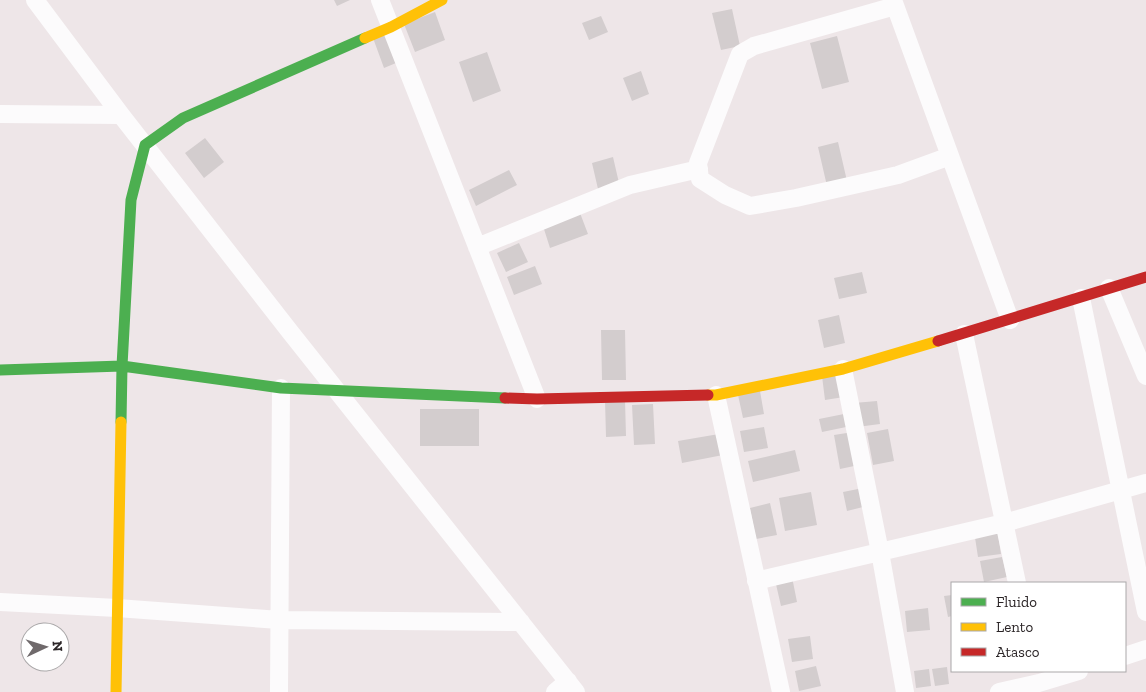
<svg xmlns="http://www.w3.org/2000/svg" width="1146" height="692" viewBox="0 0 1146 692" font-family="'Zilla Slab',serif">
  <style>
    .building { fill: #d3cdce }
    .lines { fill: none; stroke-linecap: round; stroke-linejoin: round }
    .street { stroke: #fcfbfc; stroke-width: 18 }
    .fast { stroke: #4caf50; stroke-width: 11 }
    .slow { stroke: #ffc107; stroke-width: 11 }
    .jam { stroke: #c62828; stroke-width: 11 }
  </style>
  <rect width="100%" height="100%" fill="#eee6e8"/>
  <!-- building -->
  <path class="building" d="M334,0H350L337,6Z
    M732,9L740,46L721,50L712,13Z
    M435,12L445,40L415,52L404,24Z
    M601,16L608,32L589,40L582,23Z
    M385,33L396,63L384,68L373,38Z
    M837,36L849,82L822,89L810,43Z
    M487,52L501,91L473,102L459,62Z
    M641,71L649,94L632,101L623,78Z
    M205,138L224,162L204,178L185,153Z
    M838,142L847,181L827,186L818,147Z
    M613,157L619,183L598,189L592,163Z
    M509,170L517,185L476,206L469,190Z
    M580,213L588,234L550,248L543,226Z
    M519,243L528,262L506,272L497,253Z
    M535,266L542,284L514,295L507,277Z
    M862,272L867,293L839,299L834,278Z
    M839,315L845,343L824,348L818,320Z
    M601,330H625L626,380H602Z
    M841,373L844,397L825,400L822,376Z
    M760,391L764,414L743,418L738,395Z
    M605,400H625L626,436L606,437Z
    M877,401L880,424L857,427L854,403Z
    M653,404L655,444L634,445L632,405Z
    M420,409H479V446H420Z
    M849,413L851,426L822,432L819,419Z
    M764,427L768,448L744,452L740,431Z
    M888,429L894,461L873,465L867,433Z
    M853,432L859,465L840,469L834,435Z
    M719,434L723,455L682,463L678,441Z
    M795,450L800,471L753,482L748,461Z
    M863,488L867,506L847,511L843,492Z
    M811,492L817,525L785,531L779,498Z
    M770,503L777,535L756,539L750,508Z
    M997,528L1001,554L978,557L974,531Z
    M1002,557L1007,577L984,582L980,561Z
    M792,577L797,602L781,606L775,580Z
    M952,595V616L948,617L944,596Z
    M928,608L930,630L907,632L905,611Z
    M810,636L813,659L792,662L788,639Z
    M816,666L821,686L799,691L795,671Z
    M947,667L949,684L935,686L932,669Z
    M929,669L931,686L916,688L914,671Z"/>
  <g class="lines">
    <!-- street -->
    <path class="street" d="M35,0L121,115L291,333L576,692
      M380,0L537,399
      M893,0L1010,320
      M895,6L754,46L740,54L698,163L700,179L725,195L750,206L796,198L898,175L950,156
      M0,114L121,115
      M477,247L630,185L699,169
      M1109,288L1146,376
      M1081,298L1146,612
      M964,334L1017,583
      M843,369L880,552L905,692
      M716,395L781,692
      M756,581L1004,523L1146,483
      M0,602L117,608L279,620L521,622
      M1125,656L1146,649
      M279,692L281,388
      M555,692L568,681
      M999,692L1039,683L1079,671"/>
    <!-- fast -->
    <path class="fast" d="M0,370L122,366L281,388L505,398
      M121,422L122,366L131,200L145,145L183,118L365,38"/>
    <!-- slow -->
    <path class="slow" d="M365,38L391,27L442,0
      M708,395H716L843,369L938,341
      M116,692L121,422"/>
    <!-- jam -->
    <path class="jam" d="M938,341L1146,277
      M505,398L537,399L708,395"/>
  </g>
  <!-- legend -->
  <rect x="951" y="582" width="175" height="90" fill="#ffffff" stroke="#aaa8a9"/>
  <rect x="961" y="598" width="25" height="8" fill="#4caf50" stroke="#aaa8a9"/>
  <text x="996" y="607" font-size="15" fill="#2b2527">Fluido</text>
  <rect x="961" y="623" width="25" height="8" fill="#ffc107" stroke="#aaa8a9"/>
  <text x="996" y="632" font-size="15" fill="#2b2527">Lento</text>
  <rect x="961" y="648" width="25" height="8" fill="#c62828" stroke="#aaa8a9"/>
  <text x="996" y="657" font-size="15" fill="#2b2527">Atasco</text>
  <!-- north arrow -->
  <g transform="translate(45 647) rotate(86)"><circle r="24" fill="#ffffff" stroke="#aaa8a9"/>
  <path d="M0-4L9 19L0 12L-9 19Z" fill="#6f696b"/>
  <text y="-8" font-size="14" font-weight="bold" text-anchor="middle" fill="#2b2527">N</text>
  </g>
</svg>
